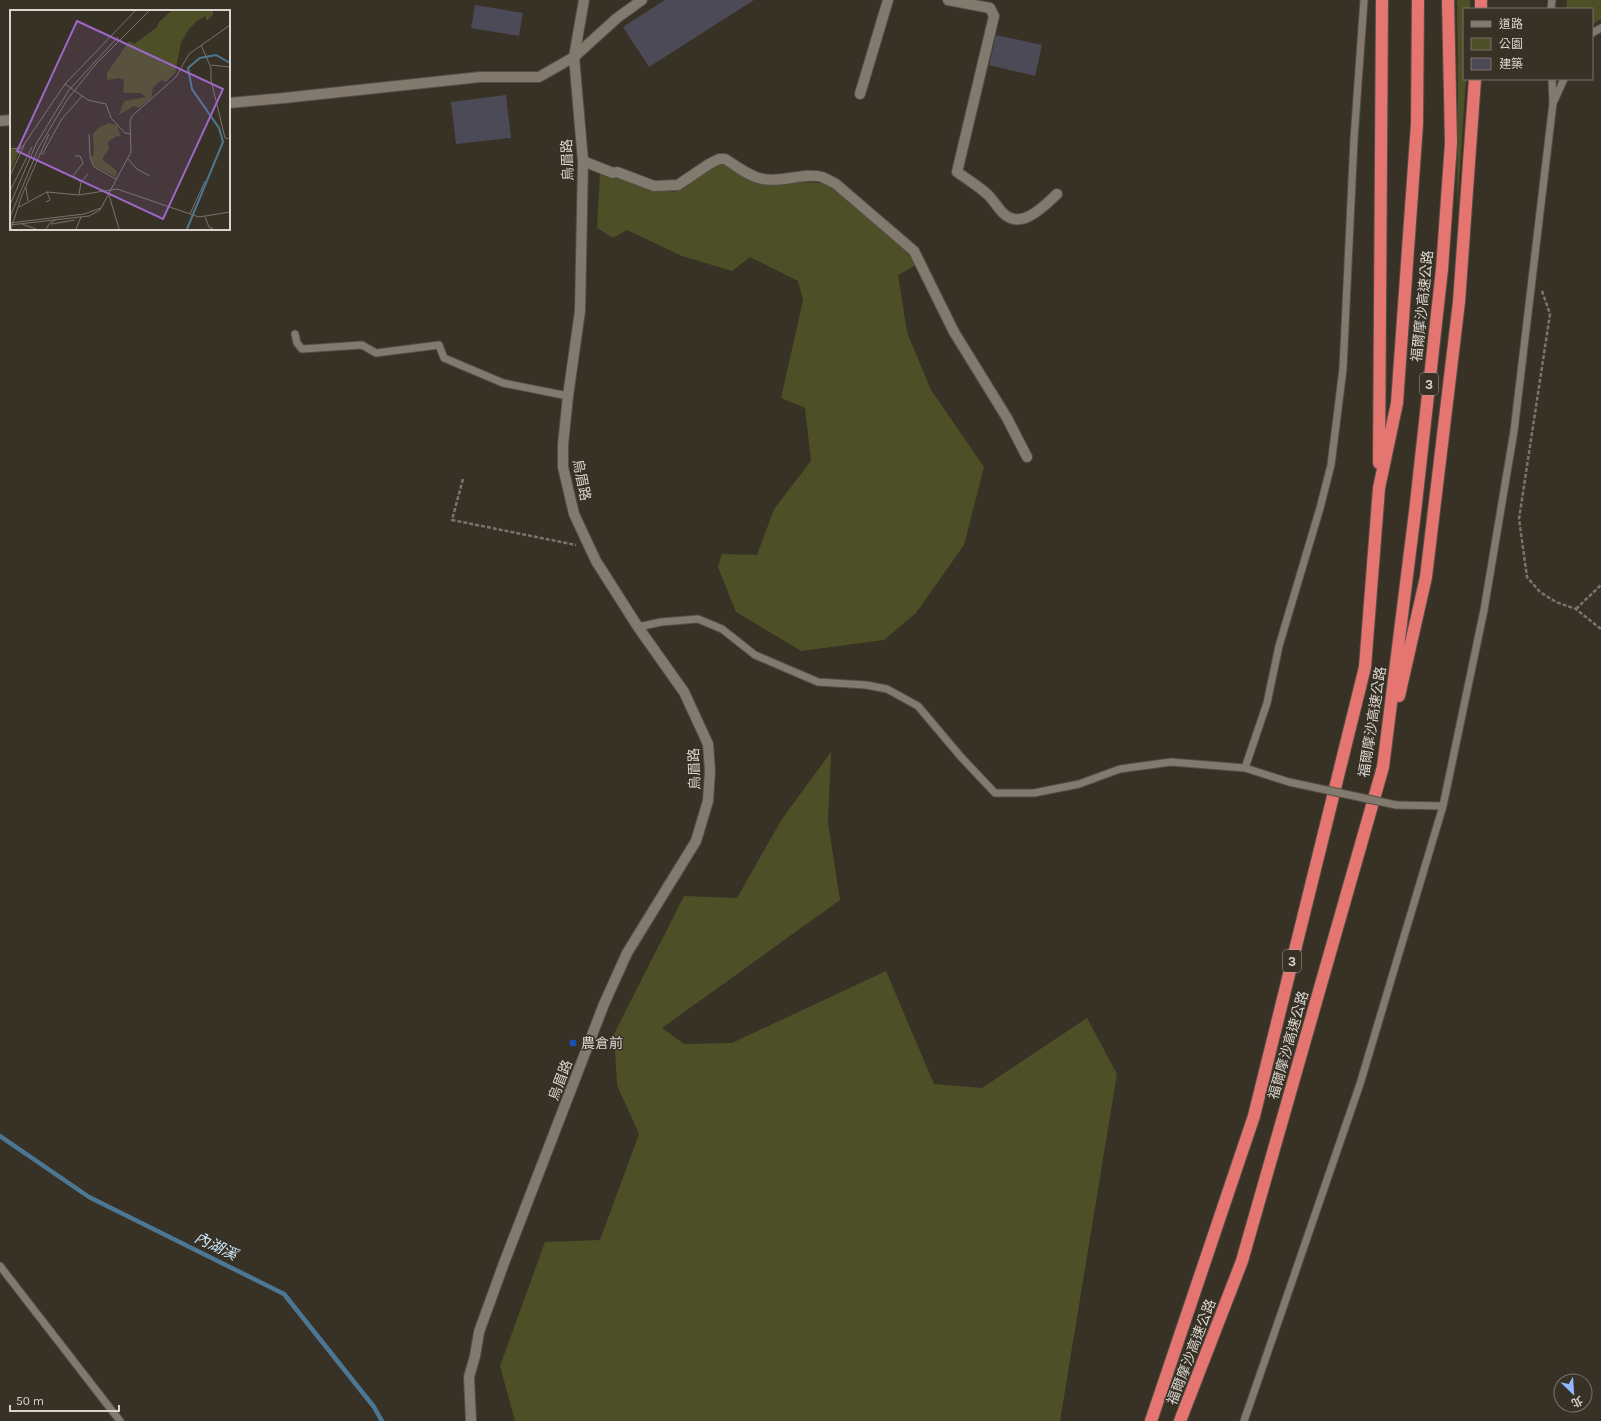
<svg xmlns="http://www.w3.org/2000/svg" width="1601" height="1421" viewBox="0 0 1601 1421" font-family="Karla,'Noto Sans TC',sans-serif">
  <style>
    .green { fill: #4d4f27 }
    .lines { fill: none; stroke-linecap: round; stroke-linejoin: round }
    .stream { stroke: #4c7793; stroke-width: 4.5 }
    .building { fill: #4c4a56 }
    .lane-casing { stroke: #534e45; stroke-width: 9 }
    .street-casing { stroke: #534e45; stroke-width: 12 }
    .secondary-casing { stroke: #534e45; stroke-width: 12 }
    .highway-casing { stroke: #534e45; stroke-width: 14 }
    .path { stroke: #7a746b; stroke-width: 2.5; stroke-dasharray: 4 2; stroke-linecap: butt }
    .lane { stroke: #827a6e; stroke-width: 7 }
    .street { stroke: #827a6e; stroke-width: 10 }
    .secondary { stroke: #827a6e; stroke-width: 10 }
    .highway { stroke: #e57570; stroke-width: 12 }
    .lane-bridge-casing { stroke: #534e45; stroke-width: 9; stroke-linecap: butt }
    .lane-bridge { stroke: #827a6e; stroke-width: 7 }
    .transit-dot { fill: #1a4fb4; stroke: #383126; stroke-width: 1.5 }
    .labels { text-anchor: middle; stroke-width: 3; stroke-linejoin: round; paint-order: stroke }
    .shield { fill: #383126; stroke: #a9a49c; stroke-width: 1 }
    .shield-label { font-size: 13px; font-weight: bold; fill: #dad6cf }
    .street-label { font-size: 14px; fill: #dad6cf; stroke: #383126 }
    .poi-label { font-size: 14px; fill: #dad6cf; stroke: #383126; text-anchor: start }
    .water-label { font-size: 15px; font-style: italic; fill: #cde8fa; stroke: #383126 }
    .inset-river { fill: none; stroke: #4c7793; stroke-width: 2 }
    .inset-road { fill: none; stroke: #79736a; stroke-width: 1 }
    .view { fill: #9c68c5; fill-opacity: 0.15; stroke: #9c68c5; stroke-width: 2 }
    .inset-edge { fill: none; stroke: #dad6cf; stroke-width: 2 }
  </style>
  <rect width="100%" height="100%" fill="#383126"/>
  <!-- green -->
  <path class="green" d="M1457,0H1470V9H1464V79H1466L1457,210L1458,70Z
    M1567,0H1601V19L1592,25V9H1566Z
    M722,162L757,180L841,184L922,262L898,275L907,332L931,390L984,467L964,545L916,613L884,640L801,651L736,612L718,567L722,554L757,555L774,509L811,461L805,408L781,398L803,300L798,281L750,257L732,271L682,256L627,230L613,238L597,228L600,174L674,192Z
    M831,752L828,823L840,900L662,1028L684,1044L732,1043L886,971L934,1084L982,1088L1087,1018L1117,1074L1060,1421H515L500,1366L545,1242L600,1240L639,1134L617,1085L614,1034L684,896L737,898L782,819Z"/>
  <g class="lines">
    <!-- stream -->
    <path class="stream" d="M0,1136L89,1197L284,1294L374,1407L382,1421"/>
  </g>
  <!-- building -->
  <path class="building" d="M665,0H754L649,67L623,27Z
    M475,5L523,13L519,36L471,28Z
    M996,35L1042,45L1035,76L989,65Z
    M506,95L511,138L456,144L451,102Z"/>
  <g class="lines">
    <defs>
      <path id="lane" d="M1551,9L1552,0
        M1592,33L1601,28
        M1554,101L1564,79
        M295,334L297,343L302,349L362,345L376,353L439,345L444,358L503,383L568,396
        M638,627L661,622L698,619L722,629L755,655L818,682L866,685L887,689L918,706L961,757L995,793H1034L1079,784L1120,769L1171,762L1245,768L1289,782
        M1245,768L1267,703L1279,646L1320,508L1331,465L1343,369L1354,139L1364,0
        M1396,805L1443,806L1484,610L1514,431L1553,103L1552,79
        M0,1266L120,1421
        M1244,1421L1360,1084L1443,806"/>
      <path id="street" d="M948,0L990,8L994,16L957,172C967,179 978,186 987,194C993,199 997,207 1003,213C1021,231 1044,206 1057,194
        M574,57L617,18L642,0
        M860,94L888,0
        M583,161L613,173L617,172L654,186L678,185L709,164L719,159H725C737,166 749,177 763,179C783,183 803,172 822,177C827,179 832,182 836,184L914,251L954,332L1007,418L1027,457"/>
      <path id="secondary" d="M229,103L284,98L480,77H539L574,57
        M0,121L11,120
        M471,1421L469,1377L475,1356L479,1332L504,1263L604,1004L627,953L696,841L708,801L710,771L708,744L684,692L638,627L596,561L574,514L563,467V445L568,396L580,311L583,161L574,57L584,0"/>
      <path id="highway" d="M1481,9V0
        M1379,463L1382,0
        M1399,696L1426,577L1459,302L1475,79
        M1151,1421L1254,1116L1365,667L1379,488L1397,403L1417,124L1418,0
        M1180,1421L1242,1261L1383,767L1415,512L1442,269L1451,143L1448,0"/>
    </defs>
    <!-- lane casing -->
    <use href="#lane" class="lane-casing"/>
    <!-- street casing -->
    <use href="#street" class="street-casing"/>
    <!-- secondary casing -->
    <use href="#secondary" class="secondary-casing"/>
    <!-- highway casing -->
    <use href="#highway" class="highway-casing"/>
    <!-- path -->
    <path class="path" d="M1542,291L1550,314L1519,519L1527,577L1540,592L1556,602L1576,609L1601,629
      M463,479L452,520L576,545
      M1576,609L1601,585"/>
    <!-- lane -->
    <use href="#lane" class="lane"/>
    <!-- street -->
    <use href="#street" class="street"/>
    <!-- secondary -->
    <use href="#secondary" class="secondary"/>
    <!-- highway -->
    <use href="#highway" class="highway"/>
    <defs>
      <path id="lane-bridge" d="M1289,782L1396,805"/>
    </defs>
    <!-- lane-bridge casing -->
    <use href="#lane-bridge" class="lane-bridge-casing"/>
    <!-- lane-bridge -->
    <use href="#lane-bridge" class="lane-bridge"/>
  </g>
  <!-- markers -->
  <rect class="transit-dot" x="569" y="1039" width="8" height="8" rx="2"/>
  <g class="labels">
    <!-- shield labels -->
    <g class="shield">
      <rect x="1420" y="373" width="18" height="22" rx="3"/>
      <rect x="1283" y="950" width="18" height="22" rx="3"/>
    </g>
    <g class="shield-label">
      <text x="1429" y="389">3</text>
      <text x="1292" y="966">3</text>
    </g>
    <!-- street labels -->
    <g class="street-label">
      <text transform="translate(567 160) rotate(-92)" y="5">烏眉路</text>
      <text transform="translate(1422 306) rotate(-84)" y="5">福爾摩沙高速公路</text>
      <text transform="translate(582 480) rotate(79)" y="5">烏眉路</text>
      <text transform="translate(1372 722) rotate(-81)" y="5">福爾摩沙高速公路</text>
      <text transform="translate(694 769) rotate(-92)" y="5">烏眉路</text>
      <text transform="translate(1288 1045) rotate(-74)" y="5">福爾摩沙高速公路</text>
      <text transform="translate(560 1080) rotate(-69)" y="5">烏眉路</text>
      <text transform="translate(1191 1352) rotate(-69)" y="5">福爾摩沙高速公路</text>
    </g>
    <!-- poi labels -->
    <g class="poi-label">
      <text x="581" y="1048">農倉前</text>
    </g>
    <!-- water labels -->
    <g class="water-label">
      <text transform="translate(216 1246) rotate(26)" y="5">內湖溪</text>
    </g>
  </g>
  <!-- overview -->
  <g transform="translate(10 10)">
    <rect width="220" height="220" fill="#383126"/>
    <path d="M161,1H203V5L196,11V6L187,11L179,19L171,33L165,63L156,72L151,70L143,78L141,88L129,98L124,96L109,105L114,91L136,87L130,83H113L114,70L109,68L97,70V63L119,31L124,34L147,17L149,12ZM99,113L107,115L111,127L107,126L98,132L99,139L92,149L107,161L106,167L84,156L80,146H83L84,140L83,124L88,118ZM12,138L5,150L0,163V140Z" fill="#4d4f27"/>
    <path class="inset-river" d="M177,219L213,132L209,118L182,79L178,58L190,48L206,45L220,53"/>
    <path class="inset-road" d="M191,35L201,58V70L215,128L220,129M201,55L220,57M55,74L125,1M79,124L80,147L84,157L106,169M0,139L10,138L14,135M32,145L51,110L72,86M65,146H70L73,153L63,166L71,172L78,164M118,149L127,159L140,166M0,166L15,133L55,74L78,90L96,94L101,108L115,123L121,124M16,178L18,191M0,181L22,137M69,185L71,172M99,185L109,219M36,192L40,190L37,182M0,195L26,134L59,80L108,27M9,197L37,182L69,185L107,179L189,207L220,202M180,204L195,171M0,207L29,137L57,90L86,54L139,1M195,207L199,217L203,219M0,213L74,204L91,198M12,214L26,219M41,214L65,210M0,215L79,206L90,200L121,142L120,111L122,106L166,67L179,44L220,15M1,219L12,185L39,124M36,219L40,213L47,209M66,219L71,207"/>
    <path class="view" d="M67,11L213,79L153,209L7,141Z"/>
    <rect width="220" height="220" class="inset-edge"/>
  </g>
  <!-- legend -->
  <rect x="1463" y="8" width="130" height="72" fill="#383126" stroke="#79736a"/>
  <rect x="1471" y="21" width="20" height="6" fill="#827a6e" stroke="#79736a"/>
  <text x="1499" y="28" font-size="12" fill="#dad6cf">道路</text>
  <rect x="1471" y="38" width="20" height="12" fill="#4d4f27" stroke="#79736a"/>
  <text x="1499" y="48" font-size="12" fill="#dad6cf">公園</text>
  <rect x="1471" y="58" width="20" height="12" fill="#4c4a56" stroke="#79736a"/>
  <text x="1499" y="68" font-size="12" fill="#dad6cf">建築</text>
  <!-- north arrow -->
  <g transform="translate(1573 1393) rotate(155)"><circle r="19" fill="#383126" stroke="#79736a"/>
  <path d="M0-3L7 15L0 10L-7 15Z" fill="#8fb8fd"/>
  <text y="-6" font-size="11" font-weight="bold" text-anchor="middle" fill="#dad6cf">北</text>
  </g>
  <!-- scale -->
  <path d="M10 1405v6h109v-6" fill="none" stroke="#dad6cf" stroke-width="2"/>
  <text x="16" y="1405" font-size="12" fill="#dad6cf" stroke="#383126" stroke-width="3" paint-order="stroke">50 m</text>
</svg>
